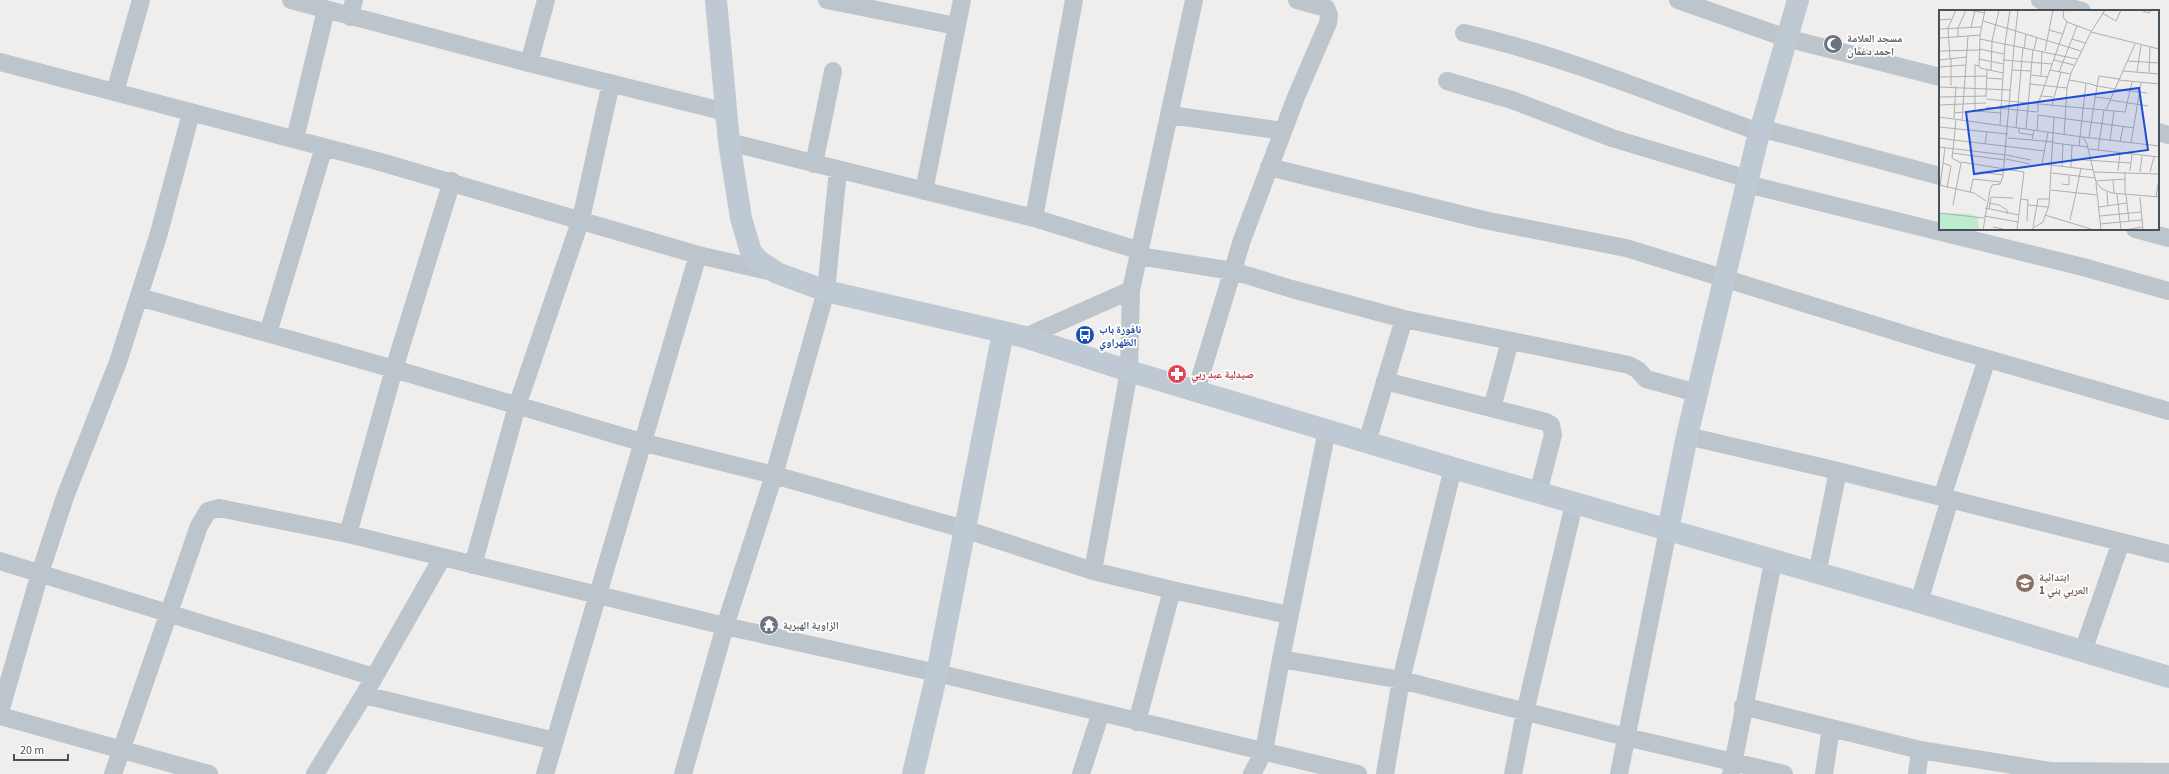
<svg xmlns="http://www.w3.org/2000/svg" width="2169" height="774" viewBox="0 0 2169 774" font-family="'Source Sans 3','Noto Naskh Arabic',sans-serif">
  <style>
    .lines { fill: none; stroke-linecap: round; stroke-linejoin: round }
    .street { stroke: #bcc5cb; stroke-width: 18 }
    .secondary { stroke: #bec9d3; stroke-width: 22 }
    .labels { text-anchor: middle; stroke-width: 3.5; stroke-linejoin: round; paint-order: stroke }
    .worship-label { font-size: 11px; font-weight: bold; fill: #5b616d; stroke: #fff; text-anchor: start }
    .transit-label { font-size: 11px; font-weight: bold; fill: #164399; stroke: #fff; text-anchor: start }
    .health-label { font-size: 11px; font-weight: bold; fill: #be3a42; stroke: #fff; text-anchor: start }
    .education-label { font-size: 11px; font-weight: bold; fill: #785e54; stroke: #fff; text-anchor: start }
    .inset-road { fill: none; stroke: #acafb2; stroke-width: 1 }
    .view { fill: #1d4ed8; fill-opacity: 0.15; stroke: #1d4ed8; stroke-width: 2 }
    .inset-edge { fill: none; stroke: #465159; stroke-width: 2 }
  </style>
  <rect width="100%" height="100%" fill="#f0eded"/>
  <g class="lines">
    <!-- street -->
    <path class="street" d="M291,0L529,63L726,112
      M827,0L956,26
      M1678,0L1786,38L1940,77
      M2040,0L2082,11
      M350,17L354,0
      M1464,33C1565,56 1662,97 1759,132
      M0,62L377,161L698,255L773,272
      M529,63L546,0
      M1447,81L1512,100L1612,138L1748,179
      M115,92L141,0
      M1170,115L1283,131
      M1760,128L1940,176
      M2158,132L2169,135
      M295,139L326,10
      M729,142L1034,218L1141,251
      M814,164L833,71
      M1269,167L1484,220L1626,248L1936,344L2169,411
      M1747,184L2083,267L2169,291
      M924,191L962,0
      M1034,218L1074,0
      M2135,229L2169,238
      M1139,256L1233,271L1292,289L1404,319L1367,442
      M139,297L394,369L452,181
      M1404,319L1629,365L1638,370L1646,379L1697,393
      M268,333L324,147
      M1025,337L1131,290
      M1385,381L1546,422L1551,425L1553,435L1538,493
      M1196,391L1242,240L1296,97L1328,23L1329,15L1326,8L1297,0
      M1492,408L1510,341
      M1687,436L1838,471L2169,554
      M1942,497L1987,359
      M348,534L394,369L641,442L774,475L964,529L1093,571L1172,590L1289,615
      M0,561L374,677
      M473,565L517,406L581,219L611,83
      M1093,571L1129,371L1131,290L1194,0
      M1817,574L1838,471
      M1919,602L1950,499
      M2083,651L2121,542
      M1281,659L1327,430
      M364,695L555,741
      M1743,706L1920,750L2050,771
      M0,712L40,573L65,497L118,362L159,233L191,113
      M0,716L209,774
      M1137,722L1172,590
      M113,774L199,526L208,511L219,508L348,534L725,626L937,673L1358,774
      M315,774L364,695L442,558
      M545,774L698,255
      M683,774L725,626L774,475L826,291L838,170
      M1081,774L1101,712
      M1252,774L1264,751L1281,659L1401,680L1626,737L1784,774
      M1385,774L1401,680L1453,468
      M1513,774L1525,712L1574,504
      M1619,774L1668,530
      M1731,774L1773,562
      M1824,774L1831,728
      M1917,774L1920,750
      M2050,774V771L2169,772"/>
    <!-- secondary -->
    <path class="secondary" d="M716,0L729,142L741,218L751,252L759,261L777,273L826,291L1025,337L1129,371L1453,468L1919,602L2169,677
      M1668,530L1687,436L1756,145L1798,0
      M913,774L937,673L1003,332"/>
  </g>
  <!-- icons -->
  <defs>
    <symbol id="mosque-disc" viewBox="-11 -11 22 22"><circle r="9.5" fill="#6b7280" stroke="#fff"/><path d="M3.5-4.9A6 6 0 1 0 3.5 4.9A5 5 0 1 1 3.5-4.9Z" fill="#fff"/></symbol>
    <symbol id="bus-disc" viewBox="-11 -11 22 22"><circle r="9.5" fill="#1a4fb4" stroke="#fff"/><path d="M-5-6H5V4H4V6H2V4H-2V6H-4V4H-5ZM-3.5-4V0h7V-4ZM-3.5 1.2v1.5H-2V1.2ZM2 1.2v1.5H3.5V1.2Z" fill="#fff"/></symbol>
    <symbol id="pharmacy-disc" viewBox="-11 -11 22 22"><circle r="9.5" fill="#e0444e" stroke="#fff"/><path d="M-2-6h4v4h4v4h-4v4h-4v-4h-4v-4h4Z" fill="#fff"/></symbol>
    <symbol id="school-disc" viewBox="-11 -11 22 22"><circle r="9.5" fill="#8d6e63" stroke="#fff"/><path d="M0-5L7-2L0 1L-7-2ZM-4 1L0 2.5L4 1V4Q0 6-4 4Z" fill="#fff"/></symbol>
    <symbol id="temple-disc" viewBox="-11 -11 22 22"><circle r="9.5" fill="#6b7280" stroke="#fff"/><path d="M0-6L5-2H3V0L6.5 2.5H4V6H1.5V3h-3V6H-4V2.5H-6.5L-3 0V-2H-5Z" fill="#fff"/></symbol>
  </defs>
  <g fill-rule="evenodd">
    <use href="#mosque-disc" x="1822" y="33" width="22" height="22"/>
    <use href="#bus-disc" x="1074" y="324" width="22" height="22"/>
    <use href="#pharmacy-disc" x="1166" y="363" width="22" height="22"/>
    <use href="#school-disc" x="2014" y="572" width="22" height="22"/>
    <use href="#temple-disc" x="758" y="614" width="22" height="22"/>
  </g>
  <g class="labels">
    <!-- worship labels -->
    <g class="worship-label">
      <text x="1847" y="42">مسجد العلامة<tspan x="1847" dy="13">احمد دغمان</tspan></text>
      <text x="783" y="629">الزاوية الهبرية</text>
    </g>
    <!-- transit labels -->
    <g class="transit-label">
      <text x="1099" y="333">نافورة باب<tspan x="1099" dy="13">الظهراوي</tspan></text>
    </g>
    <!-- health labels -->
    <g class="health-label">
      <text x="1191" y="378">صيدلية عبد ربي</text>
    </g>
    <!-- education labels -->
    <g class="education-label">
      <text x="2039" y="581">ابتدائية<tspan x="2039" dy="13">العربي بني 1</tspan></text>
    </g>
  </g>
  <!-- overview -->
  <g transform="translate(1939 10)">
    <rect width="220" height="220" fill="#f0eded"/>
    <path d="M1,203L31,204L38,207L41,220H0Z" fill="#bdecce"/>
    <path class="inset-road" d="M29,0L46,3M79,0L75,36L138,49M125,0L124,7L128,12L152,21M201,0L210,3L212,0M163,3L177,11L182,0M0,10L12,9M44,11L142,41M32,17L36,1M0,19L42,17M110,20L124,24M152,22L220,39M41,25L46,0M19,26V18L27,0M0,28L29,26M133,29L146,33M196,34L176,79L208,83M85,38L87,24M40,39L65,44M95,39L98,27M0,41L40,40M106,41L114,0M11,48L9,18L17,0M12,48V76M40,49L64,54M0,50L28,47M64,50L113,54M115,50L135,55M189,51L220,53M40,56L41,58L64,63M0,57L27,55M73,60L92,61L91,74M111,60L132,64M52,61L53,31L60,0M92,61L94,39M184,61L220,64M120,62L138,16M198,62L202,35M210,63L211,37M92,65L109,67M102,66L103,41M0,67L47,66M47,68L63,69M130,70L147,73L140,136M180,70L220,74M148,73L158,76L150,127M0,77L72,80M102,86L114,87M0,87L47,86M47,87L48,60M156,87L172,89M47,89L186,102L193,72M171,90L209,96M0,95L47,93M113,95L122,62M47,97L99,102V94L128,12M167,100L176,79L158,76L160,66L180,69M36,101L62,103M15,103L36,101V55L40,56L41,29L75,36L64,166L61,174L53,175L51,180L44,220M99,105L173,115L175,101M0,107L144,127L148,134L157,172L163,179L173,183L220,187M15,108L17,76M23,110L29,26L41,25V29M61,115L66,34L71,0M0,117L69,124M77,117L84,37M80,118V123L94,125M87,119L91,74L128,78M95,120L93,130L115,132M98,121L99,104M109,122L103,154L154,160M125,125L128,78L132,63L152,22L166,0M144,127L220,136M0,128L15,130L17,109M69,128L93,130M171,131L173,115L195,118M181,132L184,117M115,133L149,137M192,133L202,73M46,134L48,122M0,137L67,145M150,139L220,147M159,140L165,100M13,143L66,150M67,145L92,150M67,149L91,154M132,149L192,153M22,152L85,162L78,220M4,153L12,156L8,178M123,156L124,134M132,157L133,135M179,161L181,143M191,161L193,144M41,162L64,165M155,162L220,164M201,162L203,146M211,162L215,147M113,163L156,168M174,170L175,183M157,171L186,169M157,173L162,220M123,174L130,175V165M0,175L35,183L47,191M1,176L6,138M112,180L158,185M168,182L169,196M31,183L34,169L62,172M137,183L142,158M178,184L182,220M186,185V162M187,185L190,211M201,187L204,220M217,187L220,169M82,189L89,190L88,211M50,193L60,195L68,200V204M14,195L22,153L13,148L15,130L106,141M89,195L109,197M160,197L188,193M46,198L80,205M50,199L52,187L74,188M0,203L45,208M106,205L155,220M45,206L79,212M161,206L202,202M131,210L137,183M161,214L203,210M54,217L68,220M94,217L99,189H111M91,220L104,212L110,195L115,107M185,220L203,217"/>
    <path class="view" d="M200,78L209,140L35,164L27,102Z"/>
    <rect width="220" height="220" class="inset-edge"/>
  </g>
  <!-- scale -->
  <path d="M14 754v6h54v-6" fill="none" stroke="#465159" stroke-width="2"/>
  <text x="20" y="754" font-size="12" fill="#465159" stroke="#ffffff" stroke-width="3" paint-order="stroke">20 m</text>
</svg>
